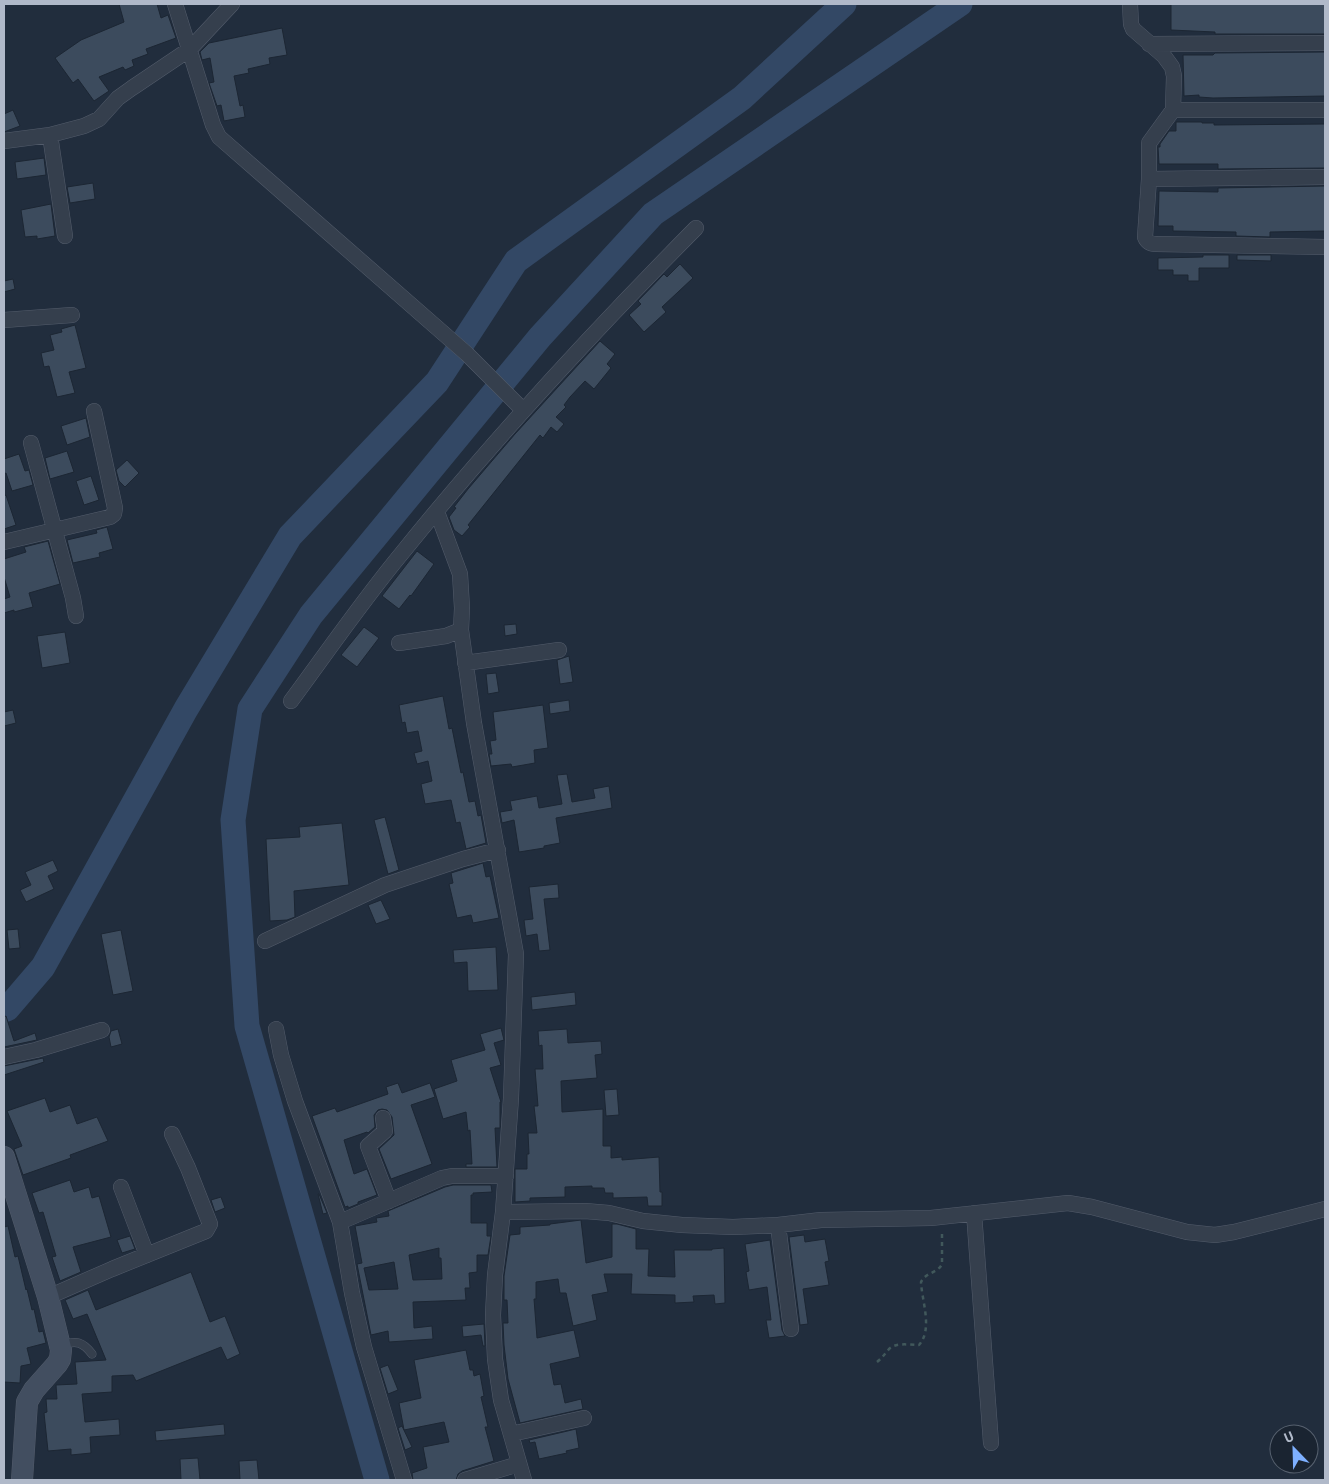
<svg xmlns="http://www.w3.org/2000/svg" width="1329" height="1484" viewBox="0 0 1329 1484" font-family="Barlow,sans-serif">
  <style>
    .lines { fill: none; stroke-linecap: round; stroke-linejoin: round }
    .river { stroke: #334865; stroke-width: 25 }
    .building { fill: #3c4b5d; stroke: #1c2633; fill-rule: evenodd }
    .lane-casing { stroke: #535c6b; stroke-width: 9 }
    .street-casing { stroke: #535c6b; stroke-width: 16 }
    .secondary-casing { stroke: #535c6b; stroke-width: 22 }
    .path { stroke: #41585b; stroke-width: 2.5; stroke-dasharray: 4 4; stroke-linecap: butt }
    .lane { stroke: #353f4d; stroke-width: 8 }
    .street { stroke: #353f4d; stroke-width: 15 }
    .secondary { stroke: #424e60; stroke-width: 21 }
  </style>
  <rect width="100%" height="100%" fill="#212d3d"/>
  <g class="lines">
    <!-- river -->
    <path class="river" d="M4,1010L7,1009L43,967L186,709L290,536L437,382L516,261L742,98L844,4
      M377,1480L247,1026L233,820L250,709L311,615L540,337L653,214L960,4"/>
  </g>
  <!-- building -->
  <path class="building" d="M119,4H157L161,18L168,15L176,38L146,49L148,54L132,60L134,66L125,70L123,67L99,77L109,91L94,101L78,79L73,83L55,58L81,40L124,22Z
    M1171,4H1325V34H1215V32L1171,30Z
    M282,28L287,55L269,58L270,64L248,69L249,73L234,76L240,106L243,105L245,117L224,121L221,105L217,106L209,83L214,82L210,58L202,60L200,52L209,43Z
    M1325,52V96L1213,98L1199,97V95L1184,96L1183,55H1213L1215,53Z
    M13,110L20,126L4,132V114Z
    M1176,122H1202V123H1214V125L1325,124V168L1218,169V164H1159L1158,147H1160V144L1169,131H1176Z
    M44,158L46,175L17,179L15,162Z
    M93,183L95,199L70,203L67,187Z
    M1325,186V231L1270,232V237L1236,236V232L1173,231V226H1158L1159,191L1218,192V188Z
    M51,204L55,236L37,239V236L25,237L21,210Z
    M1203,255H1229V268H1199V281H1188V275H1173V270H1158V258L1203,257Z
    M1237,255H1271V261L1237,260Z
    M680,264L693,278L662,307L666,312L644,332L629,315L641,304L638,301L662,276L664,274L667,277Z
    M13,279L15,289L4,292V281Z
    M75,325L86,368L69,372L75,393L57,397L49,366L44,367L41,353L54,350L50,335L62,332L61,329Z
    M600,341L615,354L607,364L611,368L594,389L585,381L570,397L564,405L566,407L556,417L564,424L557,432L551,427L543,438L540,435L468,525L470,527L462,536L454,530L449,517L456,508L454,507L468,489L515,434Z
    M86,418L90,437L67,445L61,426Z
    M67,451L74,472L50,479L45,458Z
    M19,454L25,471L29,470L33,485L12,491L6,473L4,474V459Z
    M127,460L139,473L125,487L119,481L116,470Z
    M91,476L99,500L84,505L76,481Z
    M6,495L16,525L4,529V496Z
    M107,527L113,549L99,553L100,557L73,563L67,540L97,533L96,530Z
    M48,541L60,584L29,593L33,607L14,612V610L4,613V599L10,597L4,577V559L26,552L24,547Z
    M417,551L434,564L411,596L410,595L399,609L382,596Z
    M516,624L517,634L505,636L504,625Z
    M364,627L379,638L357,667L341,655Z
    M65,632L70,663L42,668L37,636Z
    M569,656L573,682L560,684L557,660Z
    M496,673L499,692L488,694L486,674Z
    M443,696L449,729L452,728L461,773L463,772L469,802L475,801L478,816L481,815L486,843L466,849L460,822L456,823L451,800L425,804L421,784L432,781L428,761L417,764L414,753L422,751L418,731L407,733L405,722L402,723L399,705Z
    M569,700L570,711L550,714L549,703Z
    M543,705L548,748L534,750L535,763L512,767L511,764L491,766L489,754H492L490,741L496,740L493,712Z
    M13,710L16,723L4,726V712Z
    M567,774L572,802L595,798L593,789L609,786L612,808L556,818L560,843L544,846V848L519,852L514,820L502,823L500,812L512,810L510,801L537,796L539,808L562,804L557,775Z
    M385,817L399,870L388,874L374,820Z
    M342,823L349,885L294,891L295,917L287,920L270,921L266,839L300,837L299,827Z
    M53,860L58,871L48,876L54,889L26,902L20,890L31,885L25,872Z
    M483,863L486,877L490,876L499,918L473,923L471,915L457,918L449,884L453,883L451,873Z
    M558,884L559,898L544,899L550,950L539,951L537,934L526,936L524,920L533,919L529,887Z
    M381,900L390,919L376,924L368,905Z
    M18,929L20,948L9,949L7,930Z
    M121,930L133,991L113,995L101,934Z
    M496,947L498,990L468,991L467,962L454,963L453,950Z
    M575,992L576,1005L532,1010L531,997Z
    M6,1016L14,1041L35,1033L37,1040L4,1047V1017Z
    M501,1028L504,1040L494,1043L501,1065L490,1068L501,1102H500V1128H495L497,1167H466V1164H472L470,1130L468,1131L466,1112L443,1119L434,1089L457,1081L451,1060L485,1050L480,1034Z
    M118,1029L122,1044L111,1047L109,1037L111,1031Z
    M567,1029L568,1043L601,1041L602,1054L595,1055L597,1078L561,1081L562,1112L603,1109V1146H611V1158L622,1157V1160L659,1157L660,1192H662V1206H648L647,1197L613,1198V1193H605L604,1188H592V1186L565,1187V1197L530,1198V1201L515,1202V1169H527V1154H529L528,1133H537L534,1106H538L535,1069H543L542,1045L539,1046L538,1031Z
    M43,1058L44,1062L4,1075V1066Z
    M398,1083L402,1093L430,1083L435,1097L411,1105L432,1164L391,1179L379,1149L394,1135L392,1117L387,1110L382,1109L378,1110L374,1115L375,1127L368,1133L367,1132L344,1140L354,1174L367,1169L377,1195L358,1202V1204L348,1208V1206L345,1207L312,1116L335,1108L337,1112L388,1094L386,1087Z
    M617,1089L619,1115L606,1116L604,1090Z
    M45,1098L50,1112L70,1105L77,1124L97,1117L108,1141L70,1155L71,1158L23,1175L14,1149L22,1146L7,1111Z
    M70,1180L74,1192L89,1187L92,1198L99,1196L111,1237L73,1247L81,1272L60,1281L52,1257L56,1256L43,1212L39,1213L32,1193Z
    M453,1185H491L492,1192L473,1193V1195H471V1223H487V1236H491L488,1255H477V1272L469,1273L470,1288H465L466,1300L413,1302L414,1328L432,1326L433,1339L389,1342L388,1331L371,1335L357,1264L362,1263L355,1226L377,1222L376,1218L389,1216L388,1211L445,1187ZM439,1248V1258H441L442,1279L413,1280L409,1255ZM394,1262L398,1289L369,1290L364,1268Z
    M318,1194H319L327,1213L323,1214Z
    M221,1197L225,1208L215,1212L211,1200Z
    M581,1220L586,1263L612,1257V1224H617L636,1229V1249H649L648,1276L675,1277L674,1250H712V1249L724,1248L725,1303L715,1304L714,1295L693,1296L694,1302L675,1303V1295L631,1294L632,1274H604L608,1292L592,1295L597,1320L573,1326L566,1293H560L558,1279L536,1282V1299H534L537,1338L574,1330L580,1357L550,1364L554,1385L561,1384L565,1403L581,1399L583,1409L520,1423L508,1379L504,1345L503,1323H508L507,1300H504V1276L510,1235L520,1234V1227L550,1225V1224Z
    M8,1226L15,1257L18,1256L26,1290L27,1289L32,1310L34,1309L39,1332L43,1331L46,1343L27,1348L31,1364L21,1366L20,1383L4,1382V1227Z
    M804,1235L805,1242L825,1239L829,1261L825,1262L829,1285L803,1289L808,1324L800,1325L789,1237Z
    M130,1236L135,1249L122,1253L117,1240Z
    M770,1240L782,1330L785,1336L769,1338L766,1320H771L767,1287L749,1290L746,1272L749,1271L745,1244Z
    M191,1272L210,1322L225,1316L240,1354L227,1360L221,1347L136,1381L133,1375L112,1376V1392L82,1394L85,1422L119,1419L120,1435L90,1437L91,1453L71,1455V1449L48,1451L44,1413L47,1412L46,1399H57L56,1385L77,1384L75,1362L106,1360L87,1314L73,1319L65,1300L88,1290L96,1310Z
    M484,1324L485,1346H483L481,1335L463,1337L462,1326Z
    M466,1350L470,1370H473L474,1376L480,1374L484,1396L481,1397L488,1427H485L494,1461L462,1471L458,1474L456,1480H413L412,1473L427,1468L423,1447L449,1442L444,1422L404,1430L399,1403L421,1398L414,1360Z
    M388,1365L398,1390L388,1394L380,1368Z
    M224,1424L225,1435L156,1441L155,1431Z
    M402,1426L412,1447L405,1450L398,1428Z
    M576,1429L579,1448L566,1451L567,1453L539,1459L535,1442L530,1443L529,1440Z
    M198,1458L200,1480H181L180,1459Z
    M257,1460L259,1480H240L239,1461Z"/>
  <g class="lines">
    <defs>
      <path id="lane" d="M62,1345C76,1340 83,1342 92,1354"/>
      <path id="street" d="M175,4L213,125L219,137L467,354L523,410
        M1130,4L1131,24L1133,29L1164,56L1172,67L1174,76L1173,110L1149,143V179L1145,237C1147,242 1150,244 1156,244L1325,247
        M1149,44L1325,43
        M1173,110H1325
        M50,135L65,236
        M4,141L50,135L84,126L99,119L118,98L132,88L190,49L232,4
        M1149,179L1325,177
        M4,320L72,315
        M31,443L73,598L76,616
        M437,512L460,574L462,608L461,630L474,723L516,954L511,1098L503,1212L495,1275L493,1315L495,1359L501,1400L524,1480
        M4,542L110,517L114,514L115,508L94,411
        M399,643L446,636L461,630
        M465,663L559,650
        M291,701C328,651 363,600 402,553C494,439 593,332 696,228
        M265,941L385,885L463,859L498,850
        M276,1029L281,1055L295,1101L340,1222L352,1293L364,1347L404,1480
        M4,1057L36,1050L102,1030
        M383,1118L385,1131L368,1146L389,1201
        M121,1187L147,1255
        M503,1212L585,1211L609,1213L643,1221L682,1225L733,1227L778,1225L821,1220L931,1218L1068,1203L1092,1207L1187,1232L1215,1235L1234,1232L1325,1209
        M974,1213L991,1443
        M340,1222L442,1178L452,1176H506
        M778,1225L791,1329
        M48,1297L112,1269L206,1231L210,1224L188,1168L172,1134
        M511,1434L584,1418
        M465,1480L519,1464"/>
      <path id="secondary" d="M4,1157L48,1297L61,1350L60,1359L57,1364L34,1390L27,1402L22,1480"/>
    </defs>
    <!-- lane casing -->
    <use href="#lane" class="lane-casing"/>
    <!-- street casing -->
    <use href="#street" class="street-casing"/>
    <!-- secondary casing -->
    <use href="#secondary" class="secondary-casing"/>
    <!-- path -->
    <path class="path" d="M877,1362C882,1358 885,1354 889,1349C896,1342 910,1345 919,1345C933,1329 922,1302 921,1282C926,1272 938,1273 942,1264V1231"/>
    <!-- lane -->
    <use href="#lane" class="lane"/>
    <!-- street -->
    <use href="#street" class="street"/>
    <!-- secondary -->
    <use href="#secondary" class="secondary"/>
  </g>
  <!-- border -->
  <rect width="1329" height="1484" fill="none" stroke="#b0b9c9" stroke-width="10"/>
  <!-- north arrow -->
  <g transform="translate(1294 1449) rotate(337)"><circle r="24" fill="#1a2431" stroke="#56606e"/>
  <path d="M0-4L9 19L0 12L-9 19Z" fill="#7eb0ff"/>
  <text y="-8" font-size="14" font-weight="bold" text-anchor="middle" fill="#b0b9c9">U</text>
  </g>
</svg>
